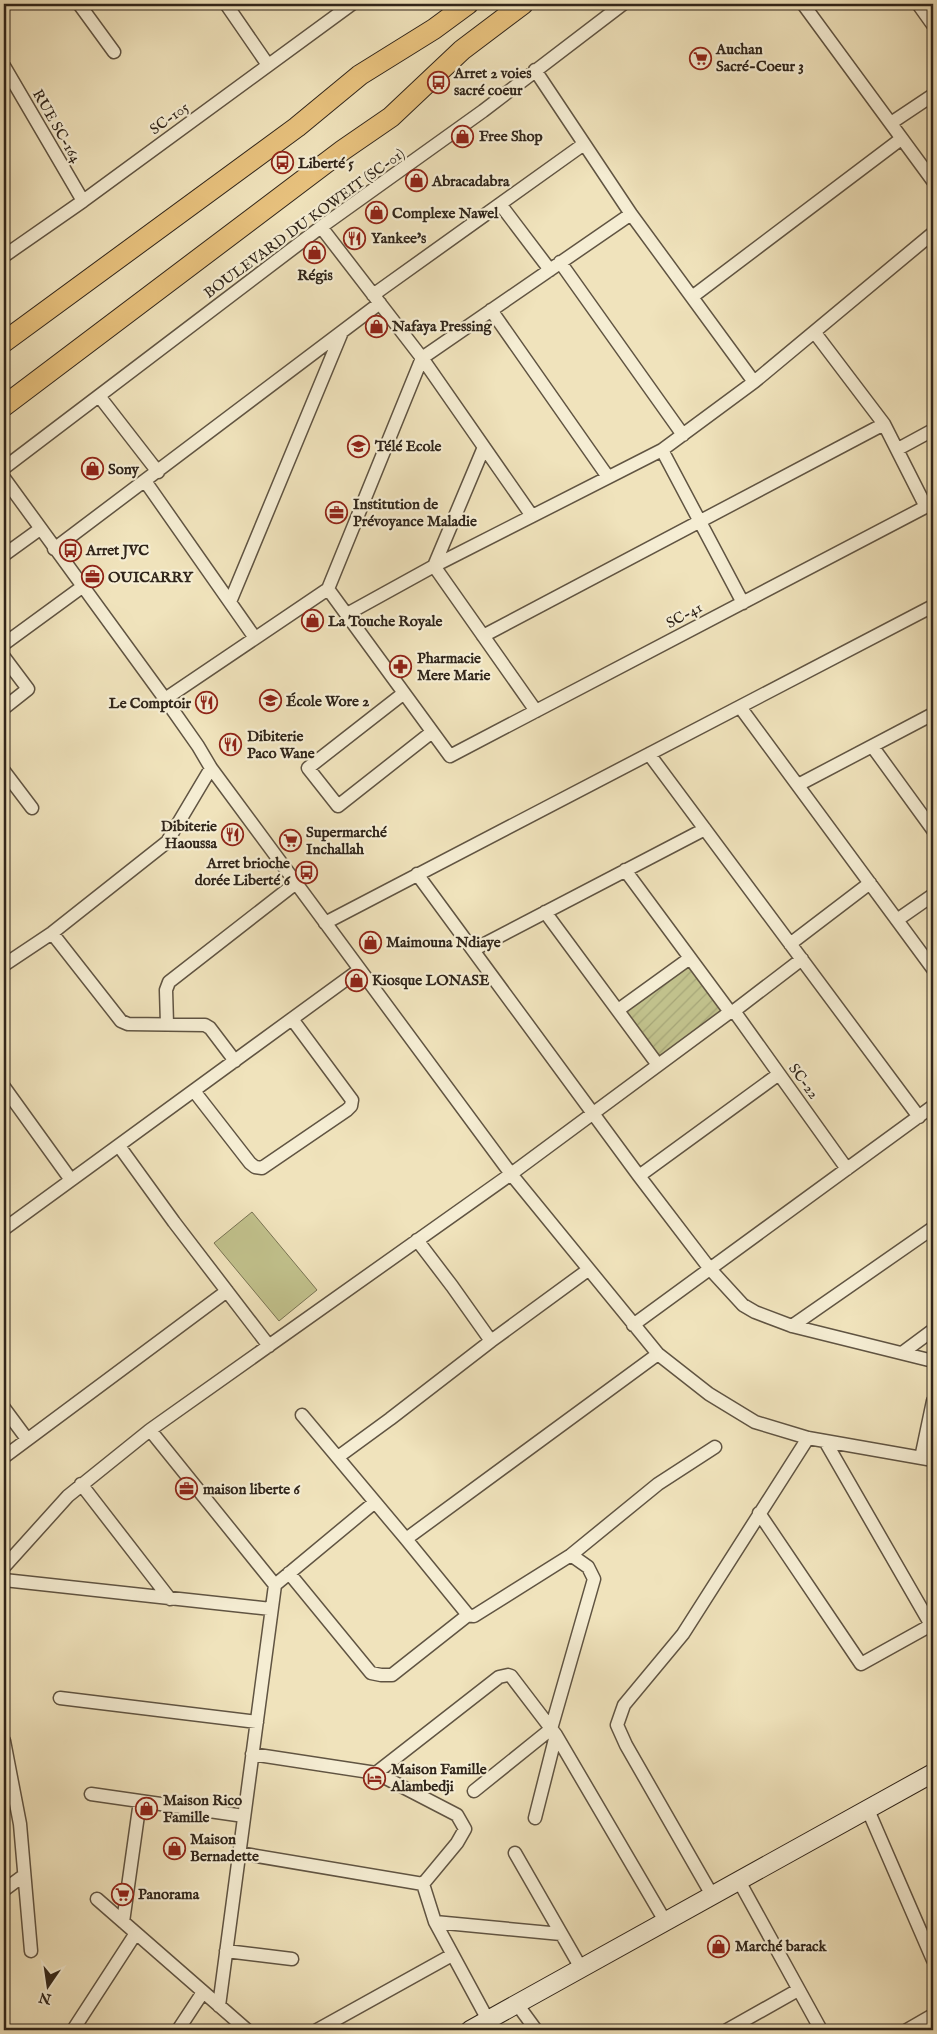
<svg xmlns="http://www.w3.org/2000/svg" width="937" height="2034" viewBox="0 0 937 2034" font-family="'IM FELL English',serif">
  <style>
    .garden { fill: url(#garden-furrows); stroke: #787353 }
    .pitch { fill: #c1c18c; stroke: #787353 }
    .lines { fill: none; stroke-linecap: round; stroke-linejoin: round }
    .street-casing { stroke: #605442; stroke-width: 15 }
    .secondary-casing { stroke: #30251a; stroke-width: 20 }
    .primary-casing { stroke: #30251a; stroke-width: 22 }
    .street { stroke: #f5edd3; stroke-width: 12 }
    .secondary { stroke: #f5edd3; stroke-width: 18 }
    .primary { stroke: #e8c27e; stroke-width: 20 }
    .labels { text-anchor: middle; stroke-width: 4.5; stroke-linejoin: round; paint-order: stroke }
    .poi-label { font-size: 15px; font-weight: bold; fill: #30251a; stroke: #f5edd3; text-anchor: start }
    .street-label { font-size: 15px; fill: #30251a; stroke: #f5edd3 }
  </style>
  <defs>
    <pattern id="garden-furrows" width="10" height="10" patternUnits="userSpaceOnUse" patternTransform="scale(1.25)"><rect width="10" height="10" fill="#c1c18c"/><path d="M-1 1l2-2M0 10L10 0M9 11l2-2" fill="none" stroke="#a6a678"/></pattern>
  </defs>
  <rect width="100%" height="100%" fill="#f0e3bc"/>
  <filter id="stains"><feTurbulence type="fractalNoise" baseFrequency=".004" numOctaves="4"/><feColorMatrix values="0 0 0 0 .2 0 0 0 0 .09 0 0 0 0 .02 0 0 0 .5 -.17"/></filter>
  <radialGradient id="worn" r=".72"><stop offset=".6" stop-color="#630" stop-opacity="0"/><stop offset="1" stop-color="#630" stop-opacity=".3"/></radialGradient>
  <!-- garden -->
  <path class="garden" d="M686,961L724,1014L660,1058L621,1004Z"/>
  <!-- pitch -->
  <path class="pitch" d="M252,1212L317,1290L279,1321L214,1243Z"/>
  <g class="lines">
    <defs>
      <path id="street" d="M79,4L114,52
        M226,4L268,65
        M803,4L933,181
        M918,4L933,25
        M4,66L83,201
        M535,70L631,214L754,382
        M891,123L933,95
        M500,204L550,270
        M321,227L422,358L532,516
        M4,256L83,201L352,4
        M560,262L683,435
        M373,295L584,144
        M692,297L901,139
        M491,310L608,477
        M815,333L884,424L926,507
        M99,396L158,472
        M484,447L434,566L536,711
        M898,449L933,430
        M662,450L743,603
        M4,468L321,227L483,111L623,4
        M4,478L165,699L198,746L211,768L511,1174L658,1354L709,1394L755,1422L808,1438L933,1460
        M145,481L255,638
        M54,549L380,303
        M4,555L40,529
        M328,589L450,756L933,503
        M230,602L342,332
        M347,614L434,566L662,450L754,382L933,233
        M483,636L884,424
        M4,644L82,587
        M4,657L28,689L4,708
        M404,693L308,768L338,806L432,732
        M165,699L328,589L422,358L631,214
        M740,707L933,969
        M872,746L933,830
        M649,754L919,1117
        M4,771L32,808
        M798,785L933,714
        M625,870L730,1012
        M417,874L639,1176L710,1269L743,1305L755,1312L792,1326L933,1361
        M545,912L658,1065
        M897,920L933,895
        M325,923L933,606
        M52,933L121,1021L128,1024L205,1025L210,1028L235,1061
        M790,944L870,883
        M473,950L705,829
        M4,965L52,933L167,842L211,768
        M618,1010L690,958
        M734,1011L847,1169
        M167,1024L166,990L169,982L296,883
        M4,1087L71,1180
        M194,1091L250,1163L255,1167L262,1168L347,1110L351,1106L352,1100L292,1019
        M119,1146L174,1222L269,1346
        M639,1176L779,1074
        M4,1229L359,970
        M417,1240L452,1286L491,1341
        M633,1325L933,1106
        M792,1326L933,1228
        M902,1353L933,1330
        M4,1408L27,1439
        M302,1415L406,1539L468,1615
        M150,1430L275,1585
        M825,1441L931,1625
        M4,1457L227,1291
        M338,1457L390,1419L491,1341L588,1270
        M921,1458L933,1401
        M81,1484L170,1599
        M759,1513L861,1664L933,1624
        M406,1539L658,1354
        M571,1555L658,1484L715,1447
        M4,1567L68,1496L150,1430L511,1174L730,1012L734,1011L802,959
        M289,1573L371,1673L381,1675H392L468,1615L474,1616L571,1555L588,1567L594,1579L551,1729L474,1791
        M4,1580L271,1609
        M60,1698L257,1722
        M4,1741L20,1824L31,1951
        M252,1754L376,1773L499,1677L508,1675L511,1676L556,1735L665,1921
        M376,1773L457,1815L465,1829L457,1843L423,1884
        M91,1794L244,1816
        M868,1810L933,1960
        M535,1818L556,1735
        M239,1853L423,1884
        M515,1853L581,1968
        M739,1881L821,2030
        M423,1884L435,1922L488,2020
        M4,1890L23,1876
        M712,1895L626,1745L617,1725L624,1705L683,1634L808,1438
        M97,1899L247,2030
        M123,1922L140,1801
        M435,1922L561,1934
        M226,1951L292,1959
        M517,2004L536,2030
        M219,2006L275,1585L375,1502
        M73,2030L136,1933
        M178,2030L203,1992
        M317,2030L452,1955
        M727,2030L798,1990
        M907,2030L933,2015"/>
      <path id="secondary" d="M470,2030L933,1773"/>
      <path id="primary" d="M4,342L297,127L360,75L434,29L468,4
        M4,406L343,150L391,117L462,50L523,4"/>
    </defs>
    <!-- street casing -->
    <use href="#street" class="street-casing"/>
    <!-- secondary casing -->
    <use href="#secondary" class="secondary-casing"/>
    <!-- primary casing -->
    <use href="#primary" class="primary-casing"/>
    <!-- street -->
    <use href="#street" class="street"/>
    <!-- secondary -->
    <use href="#secondary" class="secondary"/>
    <!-- primary -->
    <use href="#primary" class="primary"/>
  </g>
  <!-- icons -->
  <defs>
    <symbol id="supermarket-ring" viewBox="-11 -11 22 22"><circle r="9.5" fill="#f5edd3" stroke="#8f2418" stroke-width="1.5"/><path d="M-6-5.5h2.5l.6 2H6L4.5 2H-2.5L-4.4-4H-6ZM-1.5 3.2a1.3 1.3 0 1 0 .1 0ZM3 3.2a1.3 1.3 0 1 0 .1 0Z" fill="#8f2418"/></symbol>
    <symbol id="bus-ring" viewBox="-11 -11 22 22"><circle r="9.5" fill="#f5edd3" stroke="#8f2418" stroke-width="1.5"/><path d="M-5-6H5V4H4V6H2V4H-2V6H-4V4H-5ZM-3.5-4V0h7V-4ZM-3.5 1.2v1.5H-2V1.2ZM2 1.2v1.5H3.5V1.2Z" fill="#8f2418"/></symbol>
    <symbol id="shop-ring" viewBox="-11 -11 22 22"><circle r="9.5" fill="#f5edd3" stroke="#8f2418" stroke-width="1.5"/><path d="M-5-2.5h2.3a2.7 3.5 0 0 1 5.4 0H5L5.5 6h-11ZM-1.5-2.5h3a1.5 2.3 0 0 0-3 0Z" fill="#8f2418"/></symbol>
    <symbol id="restaurant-ring" viewBox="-11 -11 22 22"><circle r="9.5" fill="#f5edd3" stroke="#8f2418" stroke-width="1.5"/><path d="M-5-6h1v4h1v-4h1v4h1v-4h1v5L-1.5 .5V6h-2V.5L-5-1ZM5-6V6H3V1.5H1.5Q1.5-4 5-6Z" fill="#8f2418"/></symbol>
    <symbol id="school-ring" viewBox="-11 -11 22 22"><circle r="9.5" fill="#f5edd3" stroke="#8f2418" stroke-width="1.5"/><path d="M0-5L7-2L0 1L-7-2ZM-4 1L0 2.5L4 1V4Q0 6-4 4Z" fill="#8f2418"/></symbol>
    <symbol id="office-ring" viewBox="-11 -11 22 22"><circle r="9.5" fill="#f5edd3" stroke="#8f2418" stroke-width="1.5"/><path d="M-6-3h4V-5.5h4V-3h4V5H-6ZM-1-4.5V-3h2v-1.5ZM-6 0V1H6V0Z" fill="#8f2418"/></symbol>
    <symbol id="pharmacy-ring" viewBox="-11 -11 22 22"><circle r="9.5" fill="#f5edd3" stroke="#8f2418" stroke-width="1.5"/><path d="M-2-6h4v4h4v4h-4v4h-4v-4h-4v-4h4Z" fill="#8f2418"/></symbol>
    <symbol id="hotel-ring" viewBox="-11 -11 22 22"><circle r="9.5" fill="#f5edd3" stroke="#8f2418" stroke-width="1.5"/><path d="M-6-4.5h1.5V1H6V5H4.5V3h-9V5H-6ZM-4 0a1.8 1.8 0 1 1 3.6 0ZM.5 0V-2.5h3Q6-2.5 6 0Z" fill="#8f2418"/></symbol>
  </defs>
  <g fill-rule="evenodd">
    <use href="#supermarket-ring" x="688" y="46" width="25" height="25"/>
    <use href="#bus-ring" x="426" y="70" width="25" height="25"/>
    <use href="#shop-ring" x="450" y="124" width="25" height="25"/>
    <use href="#bus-ring" x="270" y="150" width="25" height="25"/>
    <use href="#shop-ring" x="404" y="168" width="25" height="25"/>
    <use href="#shop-ring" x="364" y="200" width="25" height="25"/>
    <use href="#restaurant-ring" x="342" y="226" width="25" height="25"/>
    <use href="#shop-ring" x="302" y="240" width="25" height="25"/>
    <use href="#shop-ring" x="364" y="314" width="25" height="25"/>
    <use href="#school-ring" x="346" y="434" width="25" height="25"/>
    <use href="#shop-ring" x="80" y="456" width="25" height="25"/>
    <use href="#office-ring" x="324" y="500" width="25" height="25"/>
    <use href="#bus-ring" x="58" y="538" width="25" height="25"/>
    <use href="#office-ring" x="80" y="564" width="25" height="25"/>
    <use href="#shop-ring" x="300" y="608" width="25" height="25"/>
    <use href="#pharmacy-ring" x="388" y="654" width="25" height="25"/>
    <use href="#school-ring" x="258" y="688" width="25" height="25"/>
    <use href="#restaurant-ring" x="194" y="690" width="25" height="25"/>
    <use href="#restaurant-ring" x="218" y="732" width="25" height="25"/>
    <use href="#restaurant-ring" x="220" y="822" width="25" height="25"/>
    <use href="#supermarket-ring" x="278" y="828" width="25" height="25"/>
    <use href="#bus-ring" x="294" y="860" width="25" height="25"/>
    <use href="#shop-ring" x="358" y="930" width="25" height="25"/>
    <use href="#shop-ring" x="344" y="968" width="25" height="25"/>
    <use href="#office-ring" x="174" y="1476" width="25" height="25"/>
    <use href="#hotel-ring" x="362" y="1766" width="25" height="25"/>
    <use href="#shop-ring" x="134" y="1796" width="25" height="25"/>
    <use href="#shop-ring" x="162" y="1836" width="25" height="25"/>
    <use href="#supermarket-ring" x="110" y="1882" width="25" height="25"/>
    <use href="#shop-ring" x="706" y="1934" width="25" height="25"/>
  </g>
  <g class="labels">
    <!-- poi labels -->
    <g class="poi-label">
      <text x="716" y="54">Auchan<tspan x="716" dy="17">Sacré-Coeur 3</tspan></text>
      <text x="454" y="78">Arret 2 voies<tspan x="454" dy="17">sacré coeur</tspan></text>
      <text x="479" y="141">Free Shop</text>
      <text x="298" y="168">Liberté 5</text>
      <text x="432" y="186">Abracadabra</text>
      <text x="392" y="218">Complexe Nawel</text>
      <text x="371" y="243">Yankee's</text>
      <text x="315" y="280" text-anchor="middle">Régis</text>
      <text x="392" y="331">Nafaya Pressing</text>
      <text x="375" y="451">Télé Ecole</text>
      <text x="108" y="474">Sony</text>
      <text x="353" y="509">Institution de<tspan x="353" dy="17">Prévoyance Maladie</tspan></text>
      <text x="86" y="555">Arret JVC</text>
      <text x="108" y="582">OUICARRY</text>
      <text x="328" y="626">La Touche Royale</text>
      <text x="417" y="663">Pharmacie<tspan x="417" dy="17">Mere Marie</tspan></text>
      <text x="286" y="706">École Wore 2</text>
      <text x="191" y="708" text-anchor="end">Le Comptoir</text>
      <text x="247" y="741">Dibiterie<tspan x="247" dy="17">Paco Wane</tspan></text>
      <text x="217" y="831" text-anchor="end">Dibiterie<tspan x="217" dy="17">Haoussa</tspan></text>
      <text x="306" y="837">Supermarché<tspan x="306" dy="17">Inchallah</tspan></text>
      <text x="290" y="868" text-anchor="end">Arret brioche<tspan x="290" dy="17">dorée Liberté 6</tspan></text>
      <text x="386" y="947">Maimouna Ndiaye</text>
      <text x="372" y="985">Kiosque LONASE</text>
      <text x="203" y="1494">maison liberte 6</text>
      <text x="391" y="1774">Maison Famille<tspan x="391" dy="17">Alambedji</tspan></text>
      <text x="163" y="1805">Maison Rico<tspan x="163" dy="17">Famille</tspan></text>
      <text x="190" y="1844">Maison<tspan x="190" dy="17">Bernadette</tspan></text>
      <text x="138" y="1899">Panorama</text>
      <text x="735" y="1951">Marché barack</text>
    </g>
    <!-- street labels -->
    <g class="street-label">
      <text transform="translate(169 118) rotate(-36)" y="5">SC-105</text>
      <text transform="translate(57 126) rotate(60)" y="5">RUE SC-164</text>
      <text transform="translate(304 223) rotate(-36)" y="5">BOULEVARD DU KOWEIT (SC-01)</text>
      <text transform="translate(684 615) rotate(-28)" y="5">SC-41</text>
      <text transform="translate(804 1081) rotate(54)" y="5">SC-22</text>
    </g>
  </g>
  <!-- margin -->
  <rect width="937" height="2034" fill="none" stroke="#f0e3bc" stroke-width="20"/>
  <rect x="5" y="5" width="927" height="2024" fill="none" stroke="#30251a" stroke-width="2.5"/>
  <rect x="10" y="10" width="917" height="2014" fill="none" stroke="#30251a"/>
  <!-- north arrow -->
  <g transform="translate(48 1986) rotate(193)" stroke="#f5edd3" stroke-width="4" paint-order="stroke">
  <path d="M0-4L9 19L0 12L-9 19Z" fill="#30251a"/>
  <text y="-8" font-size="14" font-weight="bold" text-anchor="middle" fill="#30251a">N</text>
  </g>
  <rect width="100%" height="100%" filter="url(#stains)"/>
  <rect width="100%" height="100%" fill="url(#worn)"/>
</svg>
